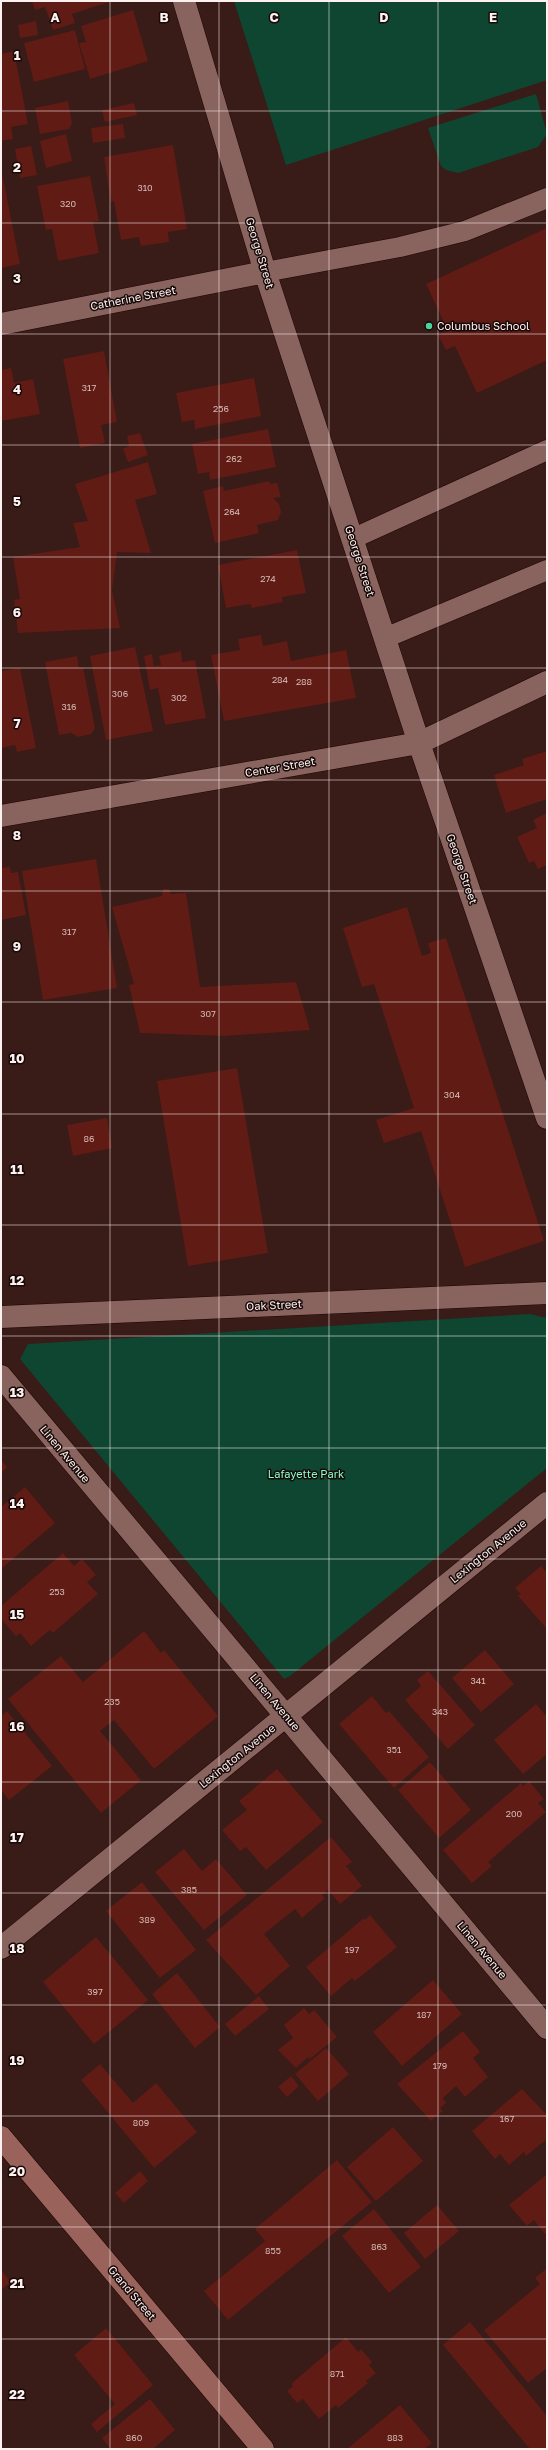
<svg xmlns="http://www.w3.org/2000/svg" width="548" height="2450" viewBox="0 0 548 2450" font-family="'Golos Text',sans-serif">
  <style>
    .green { fill: #0e4631 }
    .building { fill: #601b15 }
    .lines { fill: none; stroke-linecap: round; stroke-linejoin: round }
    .lane-casing { stroke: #1f0403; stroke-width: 21 }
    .street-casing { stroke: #1f0403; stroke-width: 23 }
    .secondary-casing { stroke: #1f0403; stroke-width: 23 }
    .lane { stroke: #89635e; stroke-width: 20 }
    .street { stroke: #89635e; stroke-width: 22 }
    .secondary { stroke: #99635c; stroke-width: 22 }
    .grid { fill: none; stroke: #fff1ef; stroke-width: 1; stroke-opacity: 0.55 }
    .poi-dot { fill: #47d49e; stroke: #170a08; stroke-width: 1.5 }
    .labels { text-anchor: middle; stroke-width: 3; stroke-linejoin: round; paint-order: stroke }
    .number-label { font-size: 9px; fill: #d7bcb8 }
    .street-label { font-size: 11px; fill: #fff1ef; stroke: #170a08 }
    .poi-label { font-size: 11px; fill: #fff1ef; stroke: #170a08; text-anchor: start }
    .park-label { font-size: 11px; fill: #85fcc9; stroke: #170a08 }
    .grid-label { font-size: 13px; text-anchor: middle; font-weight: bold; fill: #fff1ef; stroke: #170a08; stroke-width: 3; stroke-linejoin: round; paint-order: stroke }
  </style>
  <rect width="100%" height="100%" fill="#391b17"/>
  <!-- green -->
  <path class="green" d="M234,1H547V80L286,165Z
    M536,94L547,134L538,147L458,173L446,170L441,166L428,128Z
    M530,1314L547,1318V1468L290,1676L284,1679L20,1359L28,1344Z"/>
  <!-- building -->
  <path class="building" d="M32,1H112L72,14L75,23L53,30L45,7L35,10Z
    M133,10L148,61L90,79L79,43L86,42L81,26Z
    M36,21L38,35L20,38L18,25Z
    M75,30L85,69L34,82L24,43Z
    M14,51L28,124L11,127L13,139L1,141V54Z
    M68,101L72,123L69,129L40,134L35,108Z
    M134,103L137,115L105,122L102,110Z
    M123,124L125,138L93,143L91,128Z
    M66,134L72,161L46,168L40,141Z
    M173,145L187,229L168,232L169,242L141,246L139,237L121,240L114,201L111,202L104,157Z
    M31,146L37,175L20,178L15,149Z
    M90,176L99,221L93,222L99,253L58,261L52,229L46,230L37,186Z
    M1,178H3L20,264L1,268Z
    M547,228V360L477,393L455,346L446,350L438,335L448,331L426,284Z
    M104,351L117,422L101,425L105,443L80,448L63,359Z
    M11,368L14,383L33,379L40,414L1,421V370Z
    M254,378L261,416L195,429L194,420L182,422L176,393Z
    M268,429L276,467L210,480L209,472L198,474L192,444Z
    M140,433L148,455L128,462L123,449L129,446L127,436Z
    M148,462L157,494L135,500L151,553L117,552L112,590L120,628L18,633L14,600L20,599L13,557L80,547L73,523L88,521L75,484Z
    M269,481L270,484L277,483L281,497L273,498L279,504L281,512L278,520L257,525L259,533L215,543L203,491L223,486L224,491Z
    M297,550L306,593L282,597L283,602L252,608L250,604L226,608L218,565Z
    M261,635L263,646L287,641L291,661L346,650L356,698L224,721L211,655L240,650L238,639Z
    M135,647L153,731L106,740L90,656Z
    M181,651L182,662L195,660L206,718L165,725L158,688L150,690L144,656L152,654L154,666L161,665L159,656Z
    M77,656L79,668L83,667L95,728L91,734L78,737L71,733L59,735L45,662Z
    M20,668L36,748L17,752L15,745L1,748V671Z
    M547,751V799L506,813L494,775L524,765L522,759Z
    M547,813V865L538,869L534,861L529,863L517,837L537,828L533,820Z
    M96,859L117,988L43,1000L22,871Z
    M10,867L11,873L18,872L26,915L1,920V868Z
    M163,889H169L171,894L186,893L200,987L296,982L310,1030L225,1036L140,1033L129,985L134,984L112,907L162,896Z
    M407,907L422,956L431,953L428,943L446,938L544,1241L465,1267L421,1131L384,1143L376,1120L414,1108L374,984L362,987L343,928Z
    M237,1068L268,1253L188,1266L157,1081Z
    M107,1118L112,1148L73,1156L67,1125Z
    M1,1460L7,1467L1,1473Z
    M25,1487L55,1523L1,1569V1507Z
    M63,1553L74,1566L82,1559L96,1575L87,1582L98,1594L53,1633L50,1630L31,1646L20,1633L16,1636L1,1619V1606Z
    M541,1566L547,1573V1629L518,1596L521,1594L515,1588Z
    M144,1631L161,1653L164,1650L218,1716L154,1769L114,1720L100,1731L141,1780L101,1813L8,1699L61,1656L83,1682Z
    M485,1650L514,1684L481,1712L452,1678Z
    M428,1671L475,1725L448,1749L405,1700L421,1686L417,1680Z
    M372,1696L386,1713L389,1711L429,1757L394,1788L339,1724Z
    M536,1704L547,1717V1754L523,1774L494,1740Z
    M7,1711L52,1766L9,1800L1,1790V1716Z
    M430,1762L471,1810L439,1838L398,1790Z
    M277,1769L323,1822L266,1870L246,1847L240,1851L222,1830L247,1810L239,1801Z
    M529,1781L544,1799L538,1803L546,1812L488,1862L492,1866L472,1883L443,1850L521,1783L523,1786Z
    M331,1837L352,1862L346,1866L362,1886L340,1904L328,1890L322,1895L325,1898L302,1918L295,1909L264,1934L290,1966L256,1995L206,1940Z
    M184,1849L202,1871L216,1859L247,1895L204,1930L155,1872Z
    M142,1882L196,1950L160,1978L106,1911Z
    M370,1915L397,1947L355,1981L352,1978L331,1996L306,1967L364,1918L365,1920Z
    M96,1937L148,2000L94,2044L43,1982Z
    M177,1973L220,2027L195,2048L152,1994Z
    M433,1980L462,2014L402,2066L373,2032Z
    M259,1996L269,2009L235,2036L225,2024Z
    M304,2008L309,2014L314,2010L337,2037L310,2059L308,2057L296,2068L278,2050L293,2038L284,2025Z
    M463,2031L480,2052L473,2058L488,2077L465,2097L456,2086L443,2098L446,2103L440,2108L443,2111L431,2121L397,2084Z
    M326,2048L349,2074L318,2101L295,2074Z
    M100,2064L133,2103L156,2083L197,2132L154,2168L81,2080Z
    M291,2076L299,2086L287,2097L278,2087Z
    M522,2089L547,2115V2139L526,2156L524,2152L509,2165L500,2154L495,2159L472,2131Z
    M393,2127L423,2161L376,2201L347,2167Z
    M337,2160L372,2202L228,2320L204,2291L265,2241L255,2229Z
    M140,2171L148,2181L124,2203L115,2193Z
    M547,2174V2233L545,2234L534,2220L527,2226L509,2205Z
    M437,2205L459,2231L425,2259L404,2233Z
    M374,2209L421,2267L389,2293L342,2236Z
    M547,2268V2368L528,2383L484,2330L540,2284L535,2278Z
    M1,2270L11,2282L1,2290Z
    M470,2322L547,2416V2449H530L443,2345Z
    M106,2328L153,2385L97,2432L91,2424L115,2404L74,2355Z
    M346,2337L358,2352L361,2349L372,2362L369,2365L376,2373L366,2381L368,2383L338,2408L336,2405L319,2419L303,2399L297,2403L287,2391L293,2386L291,2384Z
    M150,2399L175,2430L153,2449H111L102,2438Z
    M400,2405L432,2443L424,2449H347Z"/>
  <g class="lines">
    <defs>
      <path id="lane" d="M265,272L400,247L465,231L547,198
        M352,539L547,450
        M385,638L547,570"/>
      <path id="street" d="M184,1L265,272L419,743L547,1118
        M1,324L265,272
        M1,816L419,743L547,682
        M1,1317L547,1293
        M1,1376L547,2028
        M1,1948L547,1503"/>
      <path id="secondary" d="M1,2137L263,2449"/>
    </defs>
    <!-- lane casing -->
    <use href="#lane" class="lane-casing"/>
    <!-- street casing -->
    <use href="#street" class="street-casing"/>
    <!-- secondary casing -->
    <use href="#secondary" class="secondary-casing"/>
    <!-- lane -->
    <use href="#lane" class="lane"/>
    <!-- street -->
    <use href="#street" class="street"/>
    <!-- secondary -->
    <use href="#secondary" class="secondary"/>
  </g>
  <!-- grid -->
  <path class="grid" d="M110,1V2449M219,1V2449M329,1V2449M438,1V2449M1,111H547M1,223H547M1,334H547M1,445H547M1,557H547M1,668H547M1,780H547M1,891H547M1,1002H547M1,1114H547M1,1225H547M1,1336H547M1,1448H547M1,1559H547M1,1670H547M1,1782H547M1,1893H547M1,2005H547M1,2116H547M1,2227H547M1,2339H547"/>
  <!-- markers -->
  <circle class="poi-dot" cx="429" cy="326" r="4"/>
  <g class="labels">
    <!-- number labels -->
    <g class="number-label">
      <text x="145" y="191">310</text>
      <text x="68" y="207">320</text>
      <text x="89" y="391">317</text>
      <text x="221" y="412">256</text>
      <text x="234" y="462">262</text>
      <text x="232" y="515">264</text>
      <text x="268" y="582">274</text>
      <text x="280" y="683">284</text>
      <text x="304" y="685">288</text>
      <text x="120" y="697">306</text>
      <text x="179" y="701">302</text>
      <text x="69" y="710">316</text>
      <text x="69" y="935">317</text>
      <text x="208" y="1017">307</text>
      <text x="452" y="1098">304</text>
      <text x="89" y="1142">86</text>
      <text x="57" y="1595">253</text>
      <text x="478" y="1684">341</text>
      <text x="112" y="1705">235</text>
      <text x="440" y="1715">343</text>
      <text x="394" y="1753">351</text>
      <text x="514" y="1817">200</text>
      <text x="189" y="1893">385</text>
      <text x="147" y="1923">389</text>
      <text x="352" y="1953">197</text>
      <text x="95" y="1995">397</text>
      <text x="424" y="2018">187</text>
      <text x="440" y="2069">179</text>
      <text x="507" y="2122">167</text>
      <text x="141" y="2126">809</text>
      <text x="379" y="2250">863</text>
      <text x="273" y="2254">855</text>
      <text x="337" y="2377">871</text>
      <text x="134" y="2441">860</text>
      <text x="395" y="2441">883</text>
    </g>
    <!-- street labels -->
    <g class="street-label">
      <text transform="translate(260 253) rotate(73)" y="4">George Street</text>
      <text transform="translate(133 298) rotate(-11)" y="4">Catherine Street</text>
      <text transform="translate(360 561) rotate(72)" y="4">George Street</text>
      <text transform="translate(280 767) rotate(-10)" y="4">Center Street</text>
      <text transform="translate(462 869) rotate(71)" y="4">George Street</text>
      <text transform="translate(274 1305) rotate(-3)" y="4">Oak Street</text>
      <text transform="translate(65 1454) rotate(50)" y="4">Linen Avenue</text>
      <text transform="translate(488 1551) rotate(-39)" y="4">Lexington Avenue</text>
      <text transform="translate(275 1702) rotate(50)" y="4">Linen Avenue</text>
      <text transform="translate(237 1756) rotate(-39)" y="4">Lexington Avenue</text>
      <text transform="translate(482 1950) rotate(50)" y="4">Linen Avenue</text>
      <text transform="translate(132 2293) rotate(50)" y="4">Grand Street</text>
    </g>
    <!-- poi labels -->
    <g class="poi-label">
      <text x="437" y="330">Columbus School</text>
    </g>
    <!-- park labels -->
    <g class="park-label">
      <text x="306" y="1478">Lafayette Park</text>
    </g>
  </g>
  <g class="grid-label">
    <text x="55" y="22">A</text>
    <text x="164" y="22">B</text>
    <text x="274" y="22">C</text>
    <text x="384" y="22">D</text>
    <text x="493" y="22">E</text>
    <text x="17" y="60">1</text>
    <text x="17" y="172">2</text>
    <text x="17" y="283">3</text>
    <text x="17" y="394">4</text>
    <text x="17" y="506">5</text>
    <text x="17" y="617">6</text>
    <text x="17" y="728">7</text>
    <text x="17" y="840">8</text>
    <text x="17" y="951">9</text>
    <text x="17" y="1063">10</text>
    <text x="17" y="1174">11</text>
    <text x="17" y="1285">12</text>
    <text x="17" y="1397">13</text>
    <text x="17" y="1508">14</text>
    <text x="17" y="1619">15</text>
    <text x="17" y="1731">16</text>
    <text x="17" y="1842">17</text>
    <text x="17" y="1953">18</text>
    <text x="17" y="2065">19</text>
    <text x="17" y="2176">20</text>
    <text x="17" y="2288">21</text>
    <text x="17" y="2399">22</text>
  </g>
  <!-- border -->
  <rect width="548" height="2450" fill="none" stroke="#fff1ef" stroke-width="4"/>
</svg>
